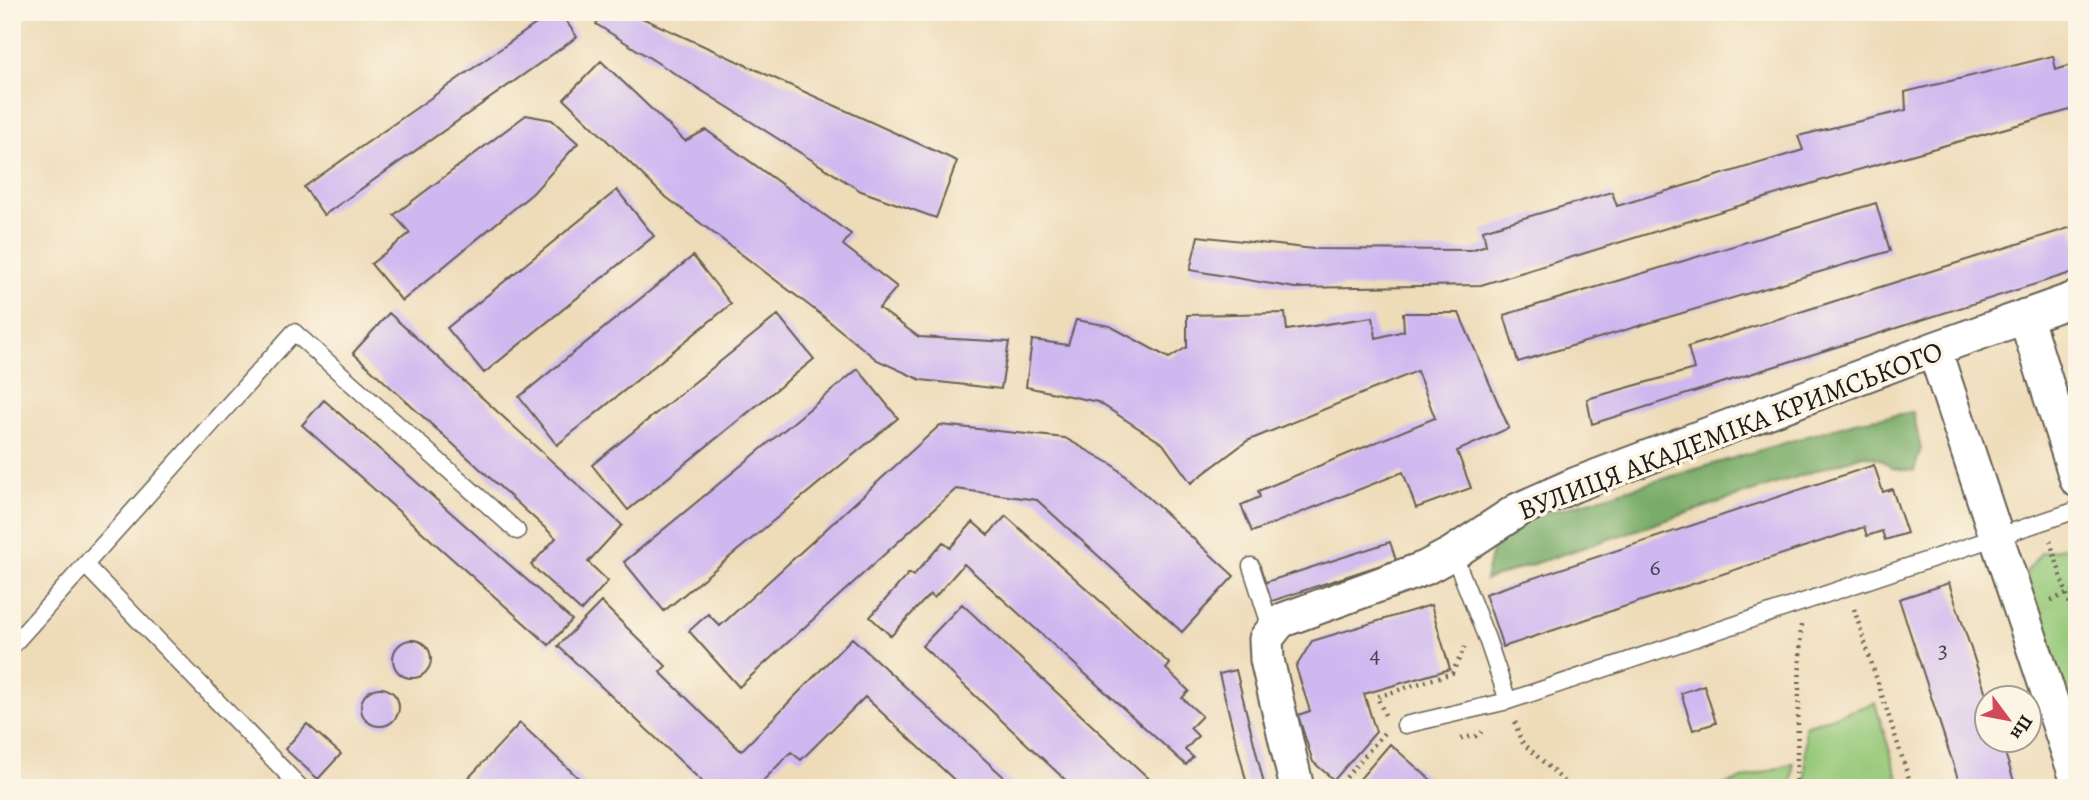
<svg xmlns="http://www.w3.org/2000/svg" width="2089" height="800" viewBox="0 0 2089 800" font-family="Alegreya,serif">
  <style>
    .green { fill: #95c878; stroke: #58724a; stroke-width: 2 }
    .forest { fill: #78ac68; stroke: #4a6442; stroke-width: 2 }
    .building { fill: #cfb7f0 }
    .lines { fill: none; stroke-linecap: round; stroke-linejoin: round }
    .service-casing { stroke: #665f53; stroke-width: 19 }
    .minor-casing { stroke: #665f53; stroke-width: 37 }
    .path { stroke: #665f53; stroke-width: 4.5; stroke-dasharray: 2 5; stroke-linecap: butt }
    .service { stroke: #fff; stroke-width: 16 }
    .minor { stroke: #fff; stroke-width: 33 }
    .labels { text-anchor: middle; stroke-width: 7; stroke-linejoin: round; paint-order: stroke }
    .number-label { font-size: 24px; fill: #494351 }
    .street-label { font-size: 28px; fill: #1c1c1c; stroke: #fcf5e5 }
  </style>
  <rect width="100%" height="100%" fill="#fcf5e5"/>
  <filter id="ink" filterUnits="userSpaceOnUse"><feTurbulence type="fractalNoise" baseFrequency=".0143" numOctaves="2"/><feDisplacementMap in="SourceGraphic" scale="14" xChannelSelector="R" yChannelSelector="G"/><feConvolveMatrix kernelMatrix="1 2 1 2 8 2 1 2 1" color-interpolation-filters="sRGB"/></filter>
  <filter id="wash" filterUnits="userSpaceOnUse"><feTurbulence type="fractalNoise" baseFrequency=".00686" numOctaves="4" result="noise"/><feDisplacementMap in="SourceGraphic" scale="28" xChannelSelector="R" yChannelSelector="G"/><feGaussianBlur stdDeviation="1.57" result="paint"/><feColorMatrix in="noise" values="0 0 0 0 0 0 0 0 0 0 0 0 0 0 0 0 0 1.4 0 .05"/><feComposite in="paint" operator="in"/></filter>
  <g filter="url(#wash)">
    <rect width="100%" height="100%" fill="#eedcb9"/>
    <!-- green -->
    <path class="green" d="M2070,546L2077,549V714L2070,711L2025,574L2041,553Z
      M1875,703L1901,788H1806L1805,726Z
      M1793,763L1792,788H1714Z"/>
    <!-- forest -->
    <path class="forest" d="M1913,412L1921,449L1914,471L1892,468L1880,459L1863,455L1485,580L1494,541L1521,521L1855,422Z"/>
    <g id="blocks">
      <!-- building -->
      <path class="building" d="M553,12H560L577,37L324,215L304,187Z
        M604,12H629L957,161L936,218L861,191L596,24Z
        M2053,56L2056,70L2077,63V108L1833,177L1481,285L1295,288L1190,270L1198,236L1314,249L1471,250L1486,245L1483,230L1612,192L1617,206L1803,150L1798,136L1906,110L1905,92Z
        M601,61L685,141L706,130L851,234L843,245L897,287L879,308L919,337L1009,342L1001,389L921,380L877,360L819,313L662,194L564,99Z
        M526,115L552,120L578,143L533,193L402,301L371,264L410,233L394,215Z
        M617,190L654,236L484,373L447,328Z
        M1876,203L1890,251L1518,362L1504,315Z
        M2072,227L2077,242V271L1592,424L1587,399L1694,369L1688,347Z
        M693,256L731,304L557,445L519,397Z
        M389,313L622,525L588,562L608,581L581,611L531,565L556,538L353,353Z
        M1285,313L1287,330L1373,317L1376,338L1404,331L1403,313H1459L1509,428L1457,451L1471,488L1416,508L1403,472L1252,532L1241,505L1260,497L1258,491L1435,418L1417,371L1247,441L1191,483L1163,444L1098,402L1026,387L1032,340L1068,345L1076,320L1110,326L1169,358L1187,347V315Z
        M778,315L814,359L628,510L592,465Z
        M858,369L898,418L664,611L624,562Z
        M324,400L572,620L549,645L302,425Z
        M940,425L1065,438L1113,465L1234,576L1182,632L1037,500L956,489L739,687L689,631L708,614L720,626Z
        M1874,465L1883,492L1892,489L1907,533L1885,540L1882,531L1867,536L1864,527L1503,647L1485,594Z
        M1006,516L1170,664L1166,669L1189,691L1182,698L1202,716L1190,728L1198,736L1185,750L1193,757L1186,765L964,564L934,598L930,594L891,636L870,617L909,573L913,576L943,542L950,548L973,522L988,535Z
        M1390,542L1396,560L1269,602L1263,583Z
        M1949,583L1988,700V740H2001L2016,788H1961L1899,599Z
        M601,602L666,666L660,672L741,751L852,638L1016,788H963L865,697L801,760L791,752L756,788H709L558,646Z
        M962,604L1159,788H1074L922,646Z
        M1431,605L1450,669L1364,694L1376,732L1334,780L1313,762L1298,715L1310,711L1296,667L1312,641Z
        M393 659a19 19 0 1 1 38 0a19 19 0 1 1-38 0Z
        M1236,670L1265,788H1248L1219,674Z
        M1704,685L1716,723L1693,730L1681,693Z
        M361 707a19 19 0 1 1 38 0a19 19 0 1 1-38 0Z
        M520,723L589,788H459Z
        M307,724L341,754L318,779L285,749Z
        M1390,744L1440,788H1352Z"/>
    </g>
  </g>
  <g filter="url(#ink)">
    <use href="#blocks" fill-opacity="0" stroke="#665f53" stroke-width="2"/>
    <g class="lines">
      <defs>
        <path id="service" d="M1453,553L1487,639L1508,701
          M85,565L301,788
          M1251,566L1272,631
          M12,646L294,332L517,531
          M1405,725L1508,701L2077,510"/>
        <path id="minor" d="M2025,316L2077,480
          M1934,349L2077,779
          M1297,788L1267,660L1266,639L1280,621L1425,568L1453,553L1518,510L1574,485L1934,349L2077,298"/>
      </defs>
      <!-- service casing -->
      <use href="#service" class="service-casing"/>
      <!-- minor casing -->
      <use href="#minor" class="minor-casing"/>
      <!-- path -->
      <path class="path" d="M2050,541L2077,627
        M2051,600L2077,590
        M1854,609L1912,788
        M1385,715L1377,697L1452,673L1465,647
        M1515,722L1521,741L1571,788
        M1461,738L1476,736L1482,732
        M1337,788L1384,733
        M1796,788L1801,625"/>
      <!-- service -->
      <use href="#service" class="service"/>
      <!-- minor -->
      <use href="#minor" class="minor"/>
    </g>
  </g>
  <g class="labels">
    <!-- number labels -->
    <g class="number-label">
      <text x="1655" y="575">6</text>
      <text x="1943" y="658">3</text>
      <text x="1375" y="662">4</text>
    </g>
    <!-- street labels -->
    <g class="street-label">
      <text transform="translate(1730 430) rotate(-21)" y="10">ВУЛИЦЯ АКАДЕМІКА КРИМСЬКОГО</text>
    </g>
  </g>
  <!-- margin -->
  <rect width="2089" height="800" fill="none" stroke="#fcf5e5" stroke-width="42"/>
  <!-- north arrow -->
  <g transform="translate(2008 719) rotate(122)"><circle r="33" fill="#fcf5e5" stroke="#a29e95" stroke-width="2"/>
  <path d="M0-5L12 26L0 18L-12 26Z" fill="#d1495b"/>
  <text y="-10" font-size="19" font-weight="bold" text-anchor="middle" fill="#1c1c1c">Пн</text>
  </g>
</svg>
